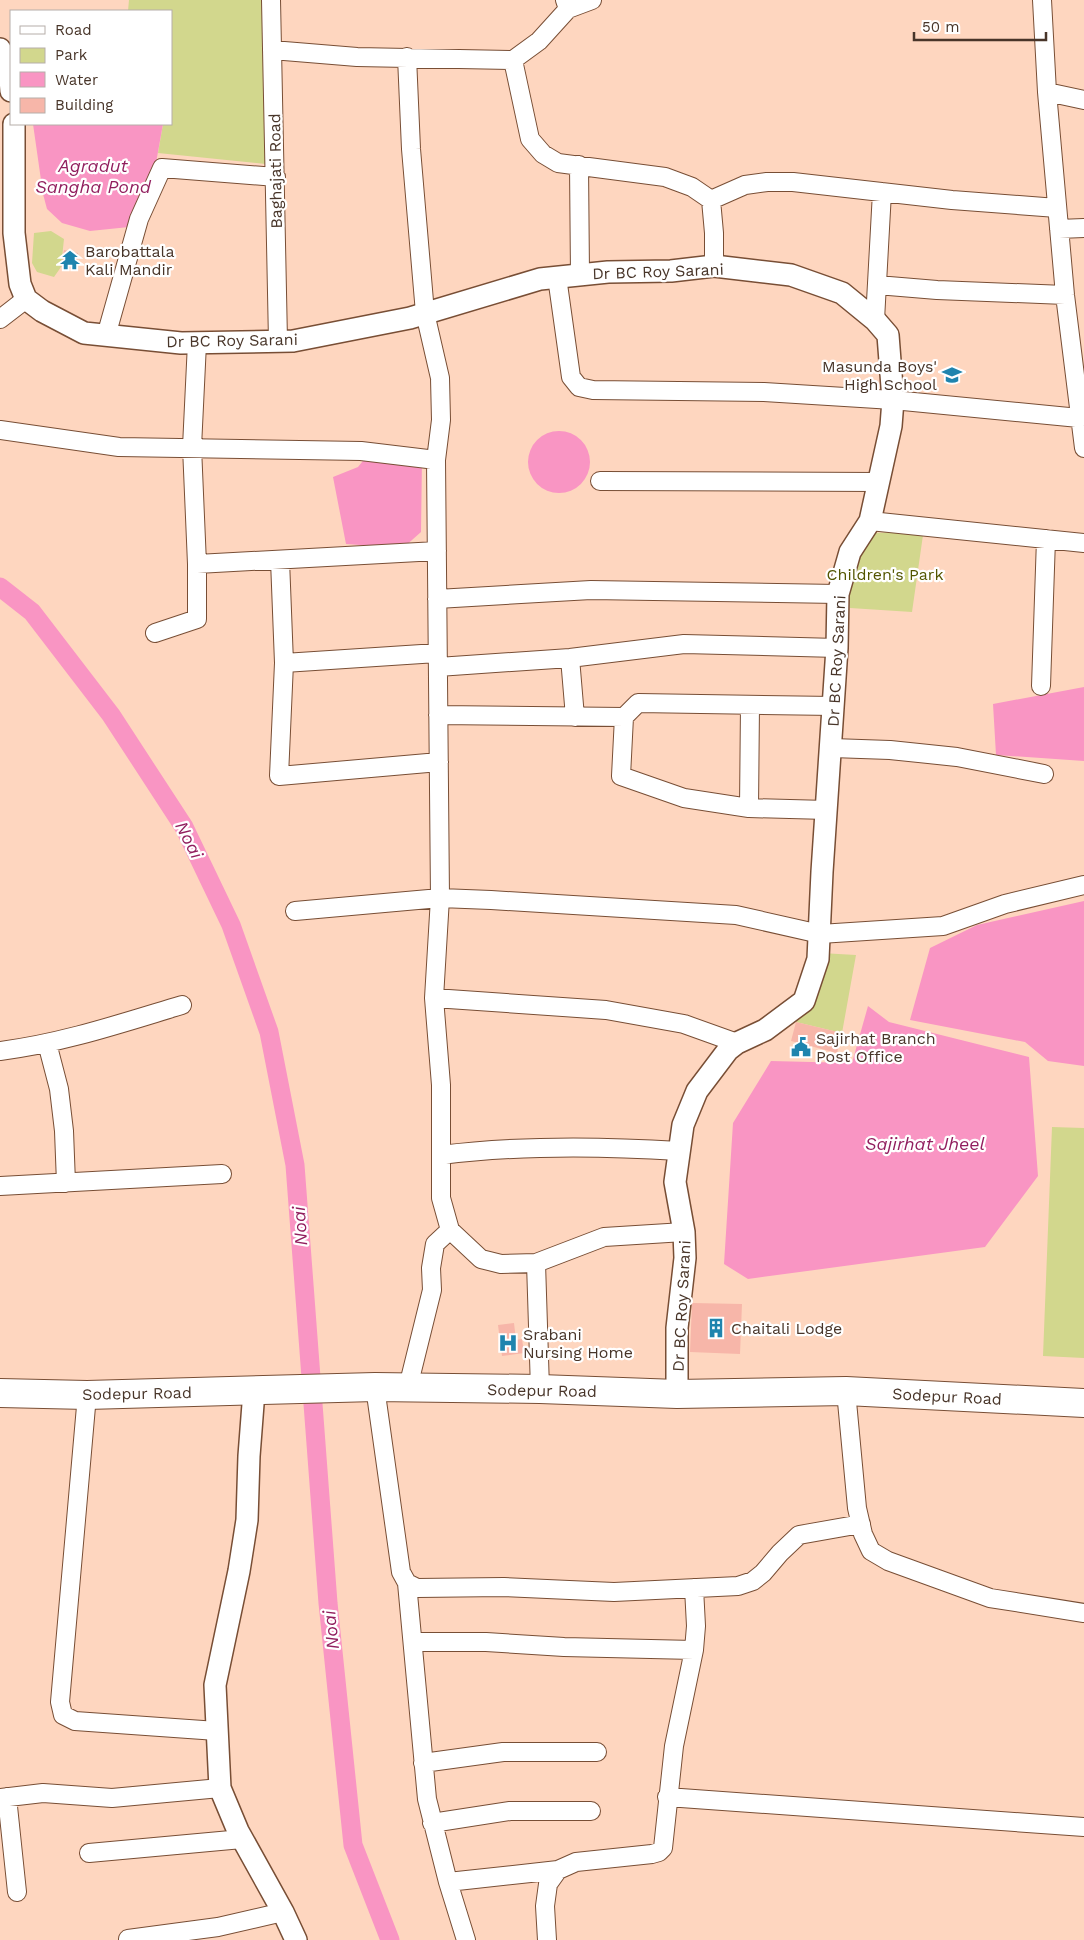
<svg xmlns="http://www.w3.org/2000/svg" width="1084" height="1940" viewBox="0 0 1084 1940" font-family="'Work Sans',sans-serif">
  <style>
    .green { fill: #d2d78d }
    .water { fill: #f995c3 }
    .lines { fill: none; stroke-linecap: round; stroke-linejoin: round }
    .canal { stroke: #f995c3; stroke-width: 19 }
    .building { fill: #f7b6a9 }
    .minor-casing { stroke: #784e35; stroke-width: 20 }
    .tertiary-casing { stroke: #784e35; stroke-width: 24 }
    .primary-casing { stroke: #784e35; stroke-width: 30 }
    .minor { stroke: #fff; stroke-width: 18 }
    .tertiary { stroke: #fff; stroke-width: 21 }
    .primary { stroke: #fff; stroke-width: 28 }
    .labels { text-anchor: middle; stroke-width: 4.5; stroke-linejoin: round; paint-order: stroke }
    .street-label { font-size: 16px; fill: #483529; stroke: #fff }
    .poi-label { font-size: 16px; fill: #483529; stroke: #fff; text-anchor: start }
    .park-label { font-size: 16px; fill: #535500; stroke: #fff }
    .water-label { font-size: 18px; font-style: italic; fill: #911e5e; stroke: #fff }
  </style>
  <rect width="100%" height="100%" fill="#fed6bf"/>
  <!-- green -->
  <path class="green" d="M129,0H272L275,165L158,153L163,124H171V11H128Z
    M51,231L64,239L61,267L54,277L37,272L32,263L34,233Z
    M902,532L923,535L912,612L850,608L849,590L852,567L870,533Z
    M821,953L856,955L842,1033L796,1022L805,1003Z
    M1052,1127L1084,1128V1358L1043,1356Z"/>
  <!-- water -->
  <path class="water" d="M33,124H163L154,174L129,227L90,231L62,223L47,209L43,194Z
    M528 462a31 31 0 1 1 62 0a31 31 0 1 1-62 0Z
    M370,452L422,458L421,532L403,548L346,544L333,477L358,467Z
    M1084,687V761L996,755L993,704Z
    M1084,901V1066L1048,1061L1025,1042L910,1020L930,948L977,925Z
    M868,1006L889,1022L1029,1057L1038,1176L985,1247L748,1279L724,1264L733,1123L771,1061L852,1063Z"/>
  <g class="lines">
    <!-- canal -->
    <path class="canal" d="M0,587L32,612L111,715L184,827L231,925L269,1032L295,1165L328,1603L353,1845L390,1940"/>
  </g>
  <!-- building -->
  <path class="building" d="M64,250L78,253L75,270L61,267Z
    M796,1022L842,1033L837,1053L791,1041Z
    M692,1303L742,1304L740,1354L690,1352Z
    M514,1323L516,1340L522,1339L524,1353L502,1356L498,1325Z"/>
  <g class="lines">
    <defs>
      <path id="minor" d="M271,0L278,341
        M1042,0L1047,92L1065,295L1084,448
        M568,9L592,0
        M272,50L357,57L513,60L539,41L568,9L565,0
        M407,57L411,149L425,313L440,378L441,420L436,460L440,898L434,998
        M513,60L530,139L543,154L558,163L665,177L692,187L711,200L714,233V266
        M1047,92L1084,100
        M579,165L580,275
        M711,200L745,185L767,182H793L952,200L1057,208
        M1059,229L1084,228
        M557,277L571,377L579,387L593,390L764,392L893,400L1079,418
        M877,285L937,290L1065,295
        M0,319L26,299
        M875,320L882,192
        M106,336L139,219L162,168L276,177
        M0,430L119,447L361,451L436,460
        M600,481L879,482
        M870,521L1084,543
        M280,560L284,663L279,776L439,762
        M197,564L437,551
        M437,599L591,590L838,594
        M155,633L197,619V564L192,447L197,343
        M570,658L575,717
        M284,663L437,653
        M438,667L570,658L684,644L837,648
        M1041,686L1046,539
        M438,715L624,717
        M832,748L890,750L957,757L1044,774
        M749,808L750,705
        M827,810L749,808L684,798L621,776L624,717L638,703L834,706
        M295,911L440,898L491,900L736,915L820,934L943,926L1005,904L1084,885
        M47,1043L59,1089L64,1131L66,1183
        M0,1051C63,1043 122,1023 182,1005
        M441,1155C520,1145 600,1146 679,1151
        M0,1186L222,1174
        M536,1263L501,1264L481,1259L450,1230L441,1198V1085L434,998L606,1010L684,1024L737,1043
        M375,1387L401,1572L407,1583L417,1588L504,1587L614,1592L738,1586L753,1581L763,1573L780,1553L799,1535L861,1524
        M408,1387L432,1290L431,1268L435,1244L450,1230
        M540,1389L536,1263L604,1237L684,1232
        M846,1391L857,1508L863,1534L871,1551L888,1561L990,1598L1084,1613
        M87,1395L60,1702L63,1715L75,1721L217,1731
        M407,1583L427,1799L448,1882L466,1940
        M413,1642H486L564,1647L694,1650
        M423,1763L503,1752H597
        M7,1797L17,1892
        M667,1797L1084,1827
        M0,1798L43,1793L112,1798L220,1788
        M432,1823L510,1811H591
        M89,1853L242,1839
        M448,1882L558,1870
        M128,1939L218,1927L283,1912
        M547,1940L545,1906L548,1884L558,1870L576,1862L652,1854L659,1852L663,1848L674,1746L694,1650L696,1626L694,1588"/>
      <path id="tertiary" d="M0,49L9,68L11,91
        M14,124V233L20,284L26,299L42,311L84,333L181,343L293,341L410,318L540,279L608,272L671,271L714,266L791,275L842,293L875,320L888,335L893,400L891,426L870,521L850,552L838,594L837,648L822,872L818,959L804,1001L765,1030L737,1043L728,1050L697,1091L683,1125L675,1182L684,1232L685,1258L677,1328V1394
        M254,1391L249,1456L247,1520L239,1571L215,1685L220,1788L238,1831L283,1912L296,1940"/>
      <path id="primary" d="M0,1393L87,1395L375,1387L540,1389L677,1394L846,1391L1084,1403"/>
    </defs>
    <!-- minor casing -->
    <use href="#minor" class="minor-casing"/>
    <!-- tertiary casing -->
    <use href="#tertiary" class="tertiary-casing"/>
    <!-- primary casing -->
    <use href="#primary" class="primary-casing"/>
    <!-- minor -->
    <use href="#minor" class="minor"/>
    <!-- tertiary -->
    <use href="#tertiary" class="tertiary"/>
    <!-- primary -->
    <use href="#primary" class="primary"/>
  </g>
  <!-- icons -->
  <defs>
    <symbol id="temple-bare" viewBox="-9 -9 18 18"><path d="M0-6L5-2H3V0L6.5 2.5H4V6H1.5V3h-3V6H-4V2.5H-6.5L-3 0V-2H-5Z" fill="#1f84ae" stroke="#fff" stroke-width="2.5" paint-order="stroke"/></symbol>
    <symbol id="school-bare" viewBox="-9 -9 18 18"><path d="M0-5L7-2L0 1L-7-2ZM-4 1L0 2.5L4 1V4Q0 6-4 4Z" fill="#1f84ae" stroke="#fff" stroke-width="2.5" paint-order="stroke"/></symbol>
    <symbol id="civic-bare" viewBox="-9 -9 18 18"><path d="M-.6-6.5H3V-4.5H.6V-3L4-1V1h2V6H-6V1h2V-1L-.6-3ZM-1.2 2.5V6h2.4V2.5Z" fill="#1f84ae" stroke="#fff" stroke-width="2.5" paint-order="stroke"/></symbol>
    <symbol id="building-bare" viewBox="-9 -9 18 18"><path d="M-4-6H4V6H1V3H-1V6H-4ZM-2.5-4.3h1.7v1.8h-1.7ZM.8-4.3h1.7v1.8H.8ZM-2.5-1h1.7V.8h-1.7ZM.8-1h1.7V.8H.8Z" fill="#1f84ae" stroke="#fff" stroke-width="2.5" paint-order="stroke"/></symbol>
    <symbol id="hospital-bare" viewBox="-9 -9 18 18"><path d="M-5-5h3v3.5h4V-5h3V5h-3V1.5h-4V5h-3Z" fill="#1f84ae" stroke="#fff" stroke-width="2.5" paint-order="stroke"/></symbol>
  </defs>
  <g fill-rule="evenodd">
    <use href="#temple-bare" x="56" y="246" width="28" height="28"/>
    <use href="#school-bare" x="938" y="361" width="28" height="28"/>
    <use href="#civic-bare" x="787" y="1033" width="28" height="28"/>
    <use href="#building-bare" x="702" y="1314" width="28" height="28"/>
    <use href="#hospital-bare" x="494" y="1329" width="28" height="28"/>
  </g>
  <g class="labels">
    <!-- street labels -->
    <g class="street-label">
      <text transform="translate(275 171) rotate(-91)" y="6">Baghajati Road</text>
      <text transform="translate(658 271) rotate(-2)" y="6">Dr BC Roy Sarani</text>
      <text transform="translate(232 340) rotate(-1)" y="6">Dr BC Roy Sarani</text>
      <text transform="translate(836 661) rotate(-87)" y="6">Dr BC Roy Sarani</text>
      <text transform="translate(681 1306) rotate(-87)" y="6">Dr BC Roy Sarani</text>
      <text transform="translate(542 1390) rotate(1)" y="6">Sodepur Road</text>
      <text transform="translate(137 1393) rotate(-1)" y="6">Sodepur Road</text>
      <text transform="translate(947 1396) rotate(3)" y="6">Sodepur Road</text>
    </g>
    <!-- poi labels -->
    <g class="poi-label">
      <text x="85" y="257">Barobattala<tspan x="85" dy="18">Kali Mandir</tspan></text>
      <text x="937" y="372" text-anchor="end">Masunda Boys'<tspan x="937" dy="18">High School</tspan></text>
      <text x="816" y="1044">Sajirhat Branch<tspan x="816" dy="18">Post Office</tspan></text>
      <text x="731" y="1334">Chaitali Lodge</text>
      <text x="523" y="1340">Srabani<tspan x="523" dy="18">Nursing Home</tspan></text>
    </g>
    <!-- park labels -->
    <g class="park-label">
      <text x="885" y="580">Children's Park</text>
    </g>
    <!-- water labels -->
    <g class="water-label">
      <text x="93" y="172">Agradut<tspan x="93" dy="21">Sangha Pond</tspan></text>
      <text transform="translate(189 840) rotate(63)" y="6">Noai</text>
      <text x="925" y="1150">Sajirhat Jheel</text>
      <text transform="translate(300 1226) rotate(-94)" y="6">Noai</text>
      <text transform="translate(331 1630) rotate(-96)" y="6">Noai</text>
    </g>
  </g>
  <!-- legend -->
  <rect x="10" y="10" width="162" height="115" fill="#ffffff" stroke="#b6aea9"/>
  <rect x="20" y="26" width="25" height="8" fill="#ffffff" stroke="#b6aea9"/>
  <text x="55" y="35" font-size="15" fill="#483529">Road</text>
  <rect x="20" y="48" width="25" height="15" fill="#d2d78d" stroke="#b6aea9"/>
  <text x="55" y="60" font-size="15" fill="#483529">Park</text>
  <rect x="20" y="72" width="25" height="15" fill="#f995c3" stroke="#b6aea9"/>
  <text x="55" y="85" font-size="15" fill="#483529">Water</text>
  <rect x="20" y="98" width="25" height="15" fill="#f7b6a9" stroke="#b6aea9"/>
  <text x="55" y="110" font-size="15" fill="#483529">Building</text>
  <!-- scale -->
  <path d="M914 32v8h132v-8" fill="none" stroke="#483529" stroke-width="2.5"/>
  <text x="922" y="32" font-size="15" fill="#483529" stroke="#ffffff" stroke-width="4" paint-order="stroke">50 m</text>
</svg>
